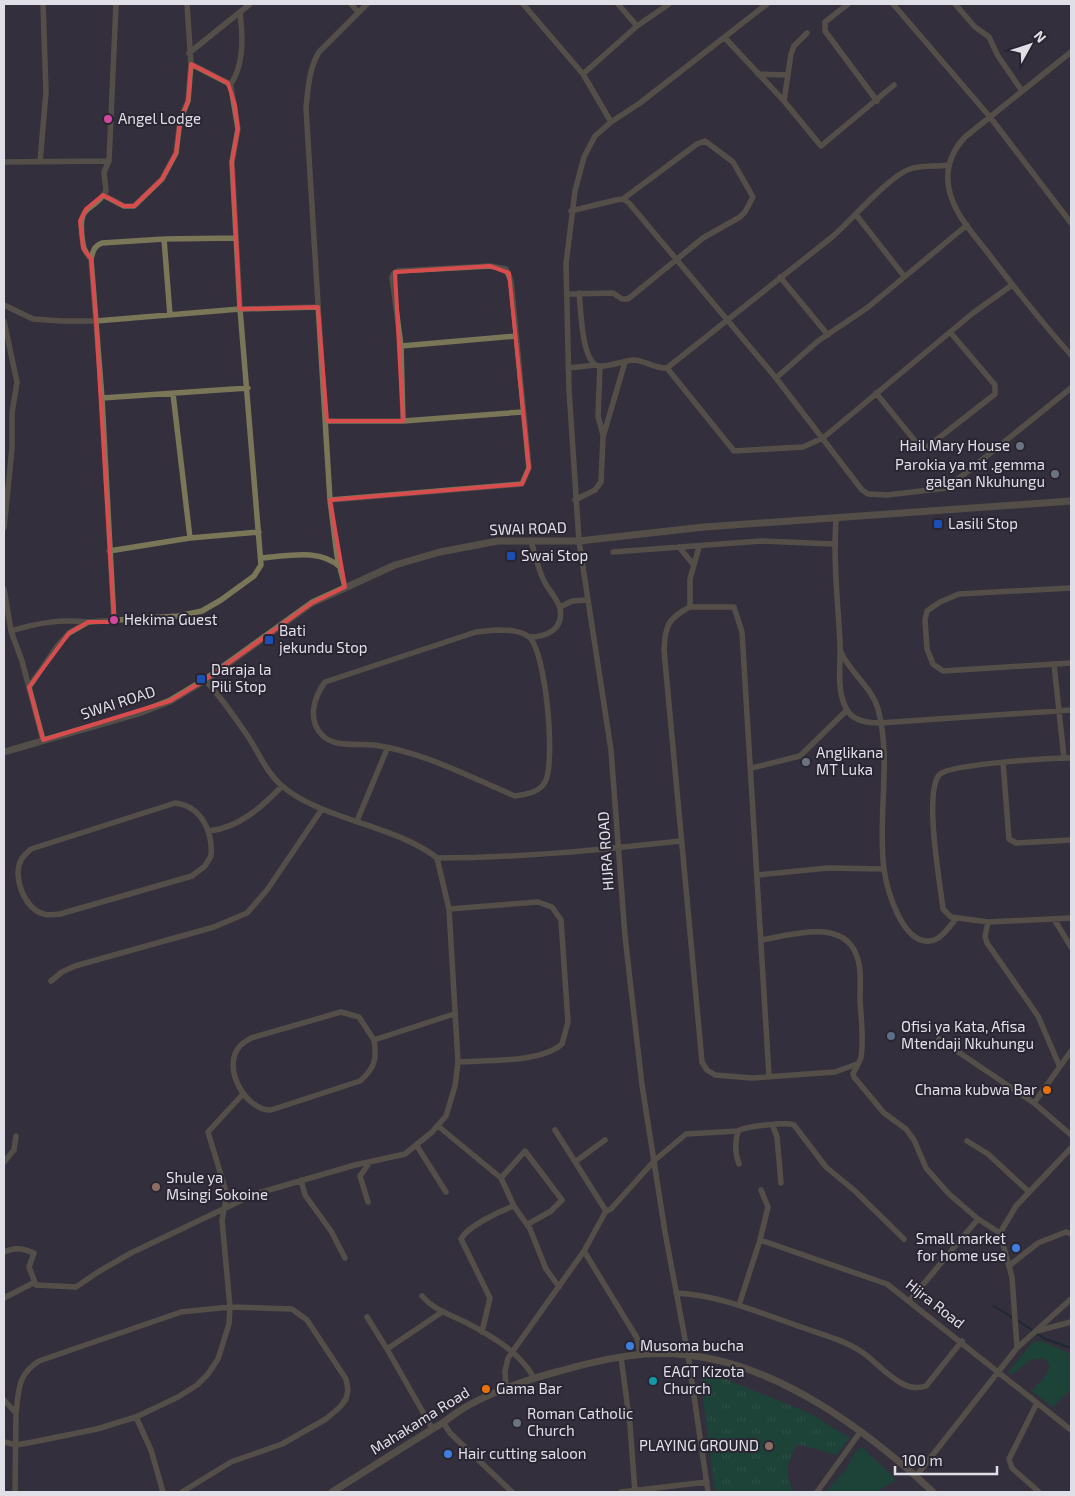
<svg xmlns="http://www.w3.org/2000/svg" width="1075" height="1496" viewBox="0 0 1075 1496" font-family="'Exo 2',sans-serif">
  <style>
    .grass { fill: #005a32 }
    .park { fill: url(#park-tufts) }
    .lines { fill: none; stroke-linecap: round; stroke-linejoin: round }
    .stream { stroke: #001f29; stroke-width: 2 }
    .minor { stroke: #797757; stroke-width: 5.5 }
    .tertiary { stroke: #797757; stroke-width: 7 }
    .marked { fill: none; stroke: #d84c4e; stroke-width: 4; stroke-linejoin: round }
    .hotel-dot { fill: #d1479c; stroke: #2a2532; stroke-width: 2 }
    .worship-dot { fill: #6b7280; stroke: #2a2532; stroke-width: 2 }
    .transit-dot { fill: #1a4fb4; stroke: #2a2532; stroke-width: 2 }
    .service-dot { fill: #5c6f8a; stroke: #2a2532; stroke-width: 2 }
    .food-dot { fill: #e8710a; stroke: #2a2532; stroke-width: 2 }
    .education-dot { fill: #8d6e63; stroke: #2a2532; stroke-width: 2 }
    .shop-dot { fill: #3f7fe0; stroke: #2a2532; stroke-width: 2 }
    .culture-dot { fill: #0f9aa8; stroke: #2a2532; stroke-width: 2 }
    .labels { text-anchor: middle; stroke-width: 4; stroke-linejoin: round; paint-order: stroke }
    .poi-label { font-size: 15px; fill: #e0dee6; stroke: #2a2532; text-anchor: start }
    .street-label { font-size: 15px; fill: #e0dee6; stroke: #2a2532 }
  </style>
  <defs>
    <pattern id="park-tufts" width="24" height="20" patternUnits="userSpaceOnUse" patternTransform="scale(1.25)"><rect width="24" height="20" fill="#005a32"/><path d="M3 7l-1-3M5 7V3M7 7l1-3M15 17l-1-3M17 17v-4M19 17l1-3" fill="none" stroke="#257150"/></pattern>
  </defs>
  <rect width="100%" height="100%" fill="#342f3c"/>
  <!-- grass -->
  <path class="grass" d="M1041,1341L1071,1354V1389L1053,1407L1031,1391L1046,1375L1050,1366L1044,1358L1030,1360L1011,1375L1008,1372L1033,1342Z
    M862,1447L896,1480L876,1492H826L846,1469L856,1451Z"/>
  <!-- park -->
  <path class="park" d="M706,1371L809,1413L850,1438L836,1455L798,1444C787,1460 784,1476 794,1492H715L701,1384L702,1372Z"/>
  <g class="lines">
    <!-- stream -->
    <path class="stream" d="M994,1306L1013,1318
      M1017,1320L1045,1339L1071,1348"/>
    <!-- minor -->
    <path class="minor" d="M351,4L358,12
      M523,4L583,74L611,122
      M618,4L637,26
      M848,4L825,22V31L877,101
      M893,4L990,117L1071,223
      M955,4L975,27L989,37L998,56L1022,91
      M725,38L784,101L821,146L894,85
      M1071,52L965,137C951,152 945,169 949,189C954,215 976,237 991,257C1017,291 1043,324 1071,355
      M189,53L250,4
      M583,74L637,26L669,4
      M758,74L788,75
      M230,85C244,66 243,35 240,13
      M784,101L791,54L794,46L807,33
      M4,162L109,161
      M40,162L46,92L43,4
      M103,195L124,206H134L162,179L176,153L180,120L188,101L191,64L187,4
      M571,211L616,200L623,199L629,203L776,378L862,490L868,494L887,495L947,488L1071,388
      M857,216L904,276
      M164,239L170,315
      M91,259C84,252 83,246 82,237C78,201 93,214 106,191L104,172L109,161L116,4
      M780,277L828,335
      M579,293C581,307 581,363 599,366C609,367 622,361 633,360C645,360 655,369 667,368L832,237C851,221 889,176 910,169C921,165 937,167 948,165
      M567,294L613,293L622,299H628L703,238L740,217L745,212L753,197L733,162L705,141L697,144L623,199
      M4,305L33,319L61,321H96L240,309L318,307
      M4,321L17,382L12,413V448L4,528
      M401,346L516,336
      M600,366L598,416L603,435
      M568,368L596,365
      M667,368L734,451L803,447L823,438L973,313L1012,285
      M776,378L818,341L867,308L967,225
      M876,393L920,447L926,448L995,394V385L950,332
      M173,394L190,538
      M102,398L248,388
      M327,421H403L522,412
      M330,500L522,484L529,468L511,281L506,269L490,266L398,271L394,273L392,277L401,346L403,421
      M575,500L595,490L601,482L603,437L625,362
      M836,520C833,561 838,602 840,643C841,664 836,689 846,708C852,721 867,723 879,723L1071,710
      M679,547L693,564
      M699,547L690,579V607C668,618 665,626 664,650L702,1062L707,1070L715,1075L752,1078L835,1072L857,1064
      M109,551L190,538L259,532
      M613,552L761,541L834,544
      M262,558C288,556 320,548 340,567
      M345,587L337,556L330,500L306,108C308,88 309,69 319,52L367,4
      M1071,588L959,594L940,602L927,611L925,620L927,649L933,664L943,671L1071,663
      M4,589L11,631L22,661L43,740
      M560,607L572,601L587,600
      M690,607H734L742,632L769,1076
      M114,622L102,398L91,259C93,251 94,246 102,243L164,239L236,238
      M496,630C507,630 520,630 529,637C546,651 556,763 545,782C539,793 526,794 515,796C470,777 423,752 374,745C358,743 334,748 322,735C307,720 314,697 325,682L476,632Z
      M11,631C37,623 60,619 87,622
      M529,637C547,637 564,629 560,608C558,600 548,589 544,581C538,569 535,554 531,541
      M841,652C850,673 872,687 878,709C892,760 877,818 884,869C887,890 902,944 930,941C941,940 949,927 956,919
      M1054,664L1064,758
      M29,687L58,645L69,633L88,622L178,616L202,611L221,600L254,576L261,565L240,309L232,162L238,129L231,87L228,83L191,64
      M1071,758C1051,758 949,764 939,775C924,794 940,883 943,909L951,917L988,922L1071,918
      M1003,762L1009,839L1016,843L1071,840
      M752,768L800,756L847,710
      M175,803C201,806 213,831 211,856L205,866L192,876L60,914C55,914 49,916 44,914C25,910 12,877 21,860C23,856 28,852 31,849Z
      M357,821L387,749
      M209,831C239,828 263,806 282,786
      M437,858C519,858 599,850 680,841
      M758,875L828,868L884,869
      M449,909L538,902L552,907L561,920L568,1022L562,1044C541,1063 486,1060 458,1062
      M1054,919L1071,947
      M988,922L985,936L987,943L1038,1016L1059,1065
      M762,940C790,935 842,918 856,954C862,968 860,985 860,1000C861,1018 864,1039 861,1057C860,1062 855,1069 853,1074L854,1077L884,1113L906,1129L914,1140L926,1168L949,1194L978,1219L1000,1233
      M51,981L62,972L75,966L214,927L247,913L267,890L322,809
      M939,1039L1034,1103L1071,1135
      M374,1040C377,1059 375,1068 360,1081L271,1110C245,1110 222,1068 239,1047C242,1043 247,1041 251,1038L341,1012L359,1017L374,1040L454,1014
      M1034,1103L1071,1051
      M438,1126L501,1178L514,1206L530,1229L546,1269L559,1287
      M773,1126L777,1137L781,1183
      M555,1130L606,1211
      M967,1141L988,1154L1028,1191
      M417,1146L446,1192
      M4,1162L14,1150L16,1136
      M575,1162L605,1140
      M739,1164C735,1154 735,1142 738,1131C745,1126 787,1122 794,1125L826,1167L855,1191L904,1239
      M501,1178L525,1151L562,1200L551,1211L528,1224
      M301,1180L305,1195L331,1231L345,1258
      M368,1202L360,1176L370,1162
      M760,1240L887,1284L1071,1430
      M584,1251L637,1338L640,1354
      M4,1252C15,1247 22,1248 34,1253L29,1267L36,1285L76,1287L98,1272L131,1253L255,1194L355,1165L405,1154L432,1132L446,1116L455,1086L458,1062L449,909L437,858C396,825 320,820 281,785C266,772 258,751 247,735C234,716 221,697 205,680
      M1010,1265L1038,1243L1066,1232L1071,1234
      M676,1293C720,1295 760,1313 801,1327C821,1334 844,1340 862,1352C880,1364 902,1395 926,1386L962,1341
      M422,1296C434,1310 449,1314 465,1322C490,1335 520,1352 534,1378
      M4,1298L33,1283
      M910,1300L978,1219
      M739,1305L760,1240L768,1207L761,1190
      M367,1317L387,1349
      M1037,1331L1071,1322
      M482,1332L490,1298L461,1239C468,1226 500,1211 514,1206
      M1017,1348L1071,1299
      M621,1357L630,1425L635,1492
      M506,1389L505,1371L508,1358L584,1251L606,1211L611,1209L655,1160L686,1134L738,1131
      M4,1400L16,1413L15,1492
      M1037,1403L1009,1459L1012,1468L1039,1492
      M16,1413C19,1390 17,1375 39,1361L181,1312L230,1307L292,1309L307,1320L346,1379L348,1390L346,1399L340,1407L326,1419L282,1444L231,1462L182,1492
      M136,1417L151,1450L163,1492
      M443,1422L450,1433L512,1492
      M432,1428L387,1349L442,1312
      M4,1442L16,1445L33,1442L97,1429L136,1417L178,1397L197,1385L208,1374L218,1359L229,1324L230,1307L222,1220L227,1195L208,1132L243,1094
      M916,1476L1017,1348L1012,1277L1000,1233L1016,1206L1071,1148
      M621,1492L707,1482
      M708,1492L688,1355L665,1232L642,1085L625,936L611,750L579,541L569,390L566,264L575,191L584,157L595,136L611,122L640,103L767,4
      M817,1492L861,1431"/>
    <!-- tertiary -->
    <path class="tertiary" d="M4,752L139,713L170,701L205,680L312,603L395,565L440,552L498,541H579L704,527L1071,501
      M332,1492C369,1469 406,1445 444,1422C452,1416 460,1410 469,1405C497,1390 529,1379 560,1371C602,1359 644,1350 687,1355C778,1364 869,1432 933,1492"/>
  </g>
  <!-- marked area -->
  <path d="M0 0H1075V1496H0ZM191,64L228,83L235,105L238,129L232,162L240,309L318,307L327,421H403L395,272L490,266L509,273L529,468L522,484L330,500L345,587L312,603L205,680L170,701L43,740L29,687L69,633L88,622H114L96,321L91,259L83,248L80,221L86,209L103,195L124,206H134L162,179L176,153L180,120L188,101Z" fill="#342f3c" fill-opacity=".55" fill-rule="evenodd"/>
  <path class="marked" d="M191,64L228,83L235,105L238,129L232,162L240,309L318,307L327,421H403L395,272L490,266L509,273L529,468L522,484L330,500L345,587L312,603L205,680L170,701L43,740L29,687L69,633L88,622H114L96,321L91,259L83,248L80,221L86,209L103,195L124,206H134L162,179L176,153L180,120L188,101Z"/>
  <!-- markers -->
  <g class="hotel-dot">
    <circle cx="108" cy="119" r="5"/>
    <circle cx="114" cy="620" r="5"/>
  </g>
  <g class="worship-dot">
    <circle cx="1020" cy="446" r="5"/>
    <circle cx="1055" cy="474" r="5"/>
    <circle cx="806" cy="762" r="5"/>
    <circle cx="517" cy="1423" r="5"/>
  </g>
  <g class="transit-dot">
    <rect x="933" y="519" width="10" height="10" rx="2.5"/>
    <rect x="506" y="551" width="10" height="10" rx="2.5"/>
    <rect x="264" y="635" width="10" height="10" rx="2.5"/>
    <rect x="196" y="674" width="10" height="10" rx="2.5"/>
  </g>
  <circle class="service-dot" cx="891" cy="1036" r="5"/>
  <g class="food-dot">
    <circle cx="1047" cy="1090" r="5"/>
    <circle cx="486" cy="1389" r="5"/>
  </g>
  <g class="education-dot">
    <circle cx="156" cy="1187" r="5"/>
    <circle cx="769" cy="1446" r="5"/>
  </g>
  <g class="shop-dot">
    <circle cx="1016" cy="1248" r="5"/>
    <circle cx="630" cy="1346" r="5"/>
    <circle cx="448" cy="1454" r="5"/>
  </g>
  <circle class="culture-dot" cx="653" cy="1381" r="5"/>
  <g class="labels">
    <!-- poi labels -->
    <g class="poi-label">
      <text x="118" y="124">Angel Lodge</text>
      <text x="1010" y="451" text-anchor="end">Hail Mary House</text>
      <text x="1045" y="470" text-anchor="end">Parokia ya mt .gemma<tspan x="1045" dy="17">galgan Nkuhungu</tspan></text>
      <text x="948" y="529">Lasili Stop</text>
      <text x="521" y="561">Swai Stop</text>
      <text x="124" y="625">Hekima Guest</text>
      <text x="279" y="636">Bati<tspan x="279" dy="17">jekundu Stop</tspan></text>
      <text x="211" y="675">Daraja la<tspan x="211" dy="17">Pili Stop</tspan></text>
      <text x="816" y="758">Anglikana<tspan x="816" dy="17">MT Luka</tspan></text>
      <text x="901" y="1032">Ofisi ya Kata, Afisa<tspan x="901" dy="17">Mtendaji Nkuhungu</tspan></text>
      <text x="1037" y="1095" text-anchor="end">Chama kubwa Bar</text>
      <text x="166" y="1183">Shule ya<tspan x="166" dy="17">Msingi Sokoine</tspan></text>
      <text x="1006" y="1244" text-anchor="end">Small market<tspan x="1006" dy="17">for home use</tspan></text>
      <text x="640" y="1351">Musoma bucha</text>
      <text x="663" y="1377">EAGT Kizota<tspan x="663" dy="17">Church</tspan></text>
      <text x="496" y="1394">Gama Bar</text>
      <text x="527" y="1419">Roman Catholic<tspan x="527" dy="17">Church</tspan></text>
      <text x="759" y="1451" text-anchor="end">PLAYING GROUND</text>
      <text x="458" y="1459">Hair cutting saloon</text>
    </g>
    <!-- street labels -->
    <g class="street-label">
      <text transform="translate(528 529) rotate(-2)" y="5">SWAI ROAD</text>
      <text transform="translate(118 703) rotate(-18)" y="5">SWAI ROAD</text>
      <text transform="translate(606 851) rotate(-94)" y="5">HIJRA ROAD</text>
      <text transform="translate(935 1304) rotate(38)" y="5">Hijra Road</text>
      <text transform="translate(420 1421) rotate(-32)" y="5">Mahakama Road</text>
    </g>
  </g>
  <!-- border -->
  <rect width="1075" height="1496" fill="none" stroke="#e0dee6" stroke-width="10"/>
  <!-- north arrow -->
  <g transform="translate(1030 45) rotate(50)" stroke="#2a2532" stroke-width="4" paint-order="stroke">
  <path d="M0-4L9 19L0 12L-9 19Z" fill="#e0dee6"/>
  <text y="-8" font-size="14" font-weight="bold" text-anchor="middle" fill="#e0dee6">N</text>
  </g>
  <!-- scale -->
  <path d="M895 1466v8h102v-8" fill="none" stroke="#e0dee6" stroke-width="2.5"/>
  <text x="902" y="1466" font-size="15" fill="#e0dee6" stroke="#2a2532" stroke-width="4" paint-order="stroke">100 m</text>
</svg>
